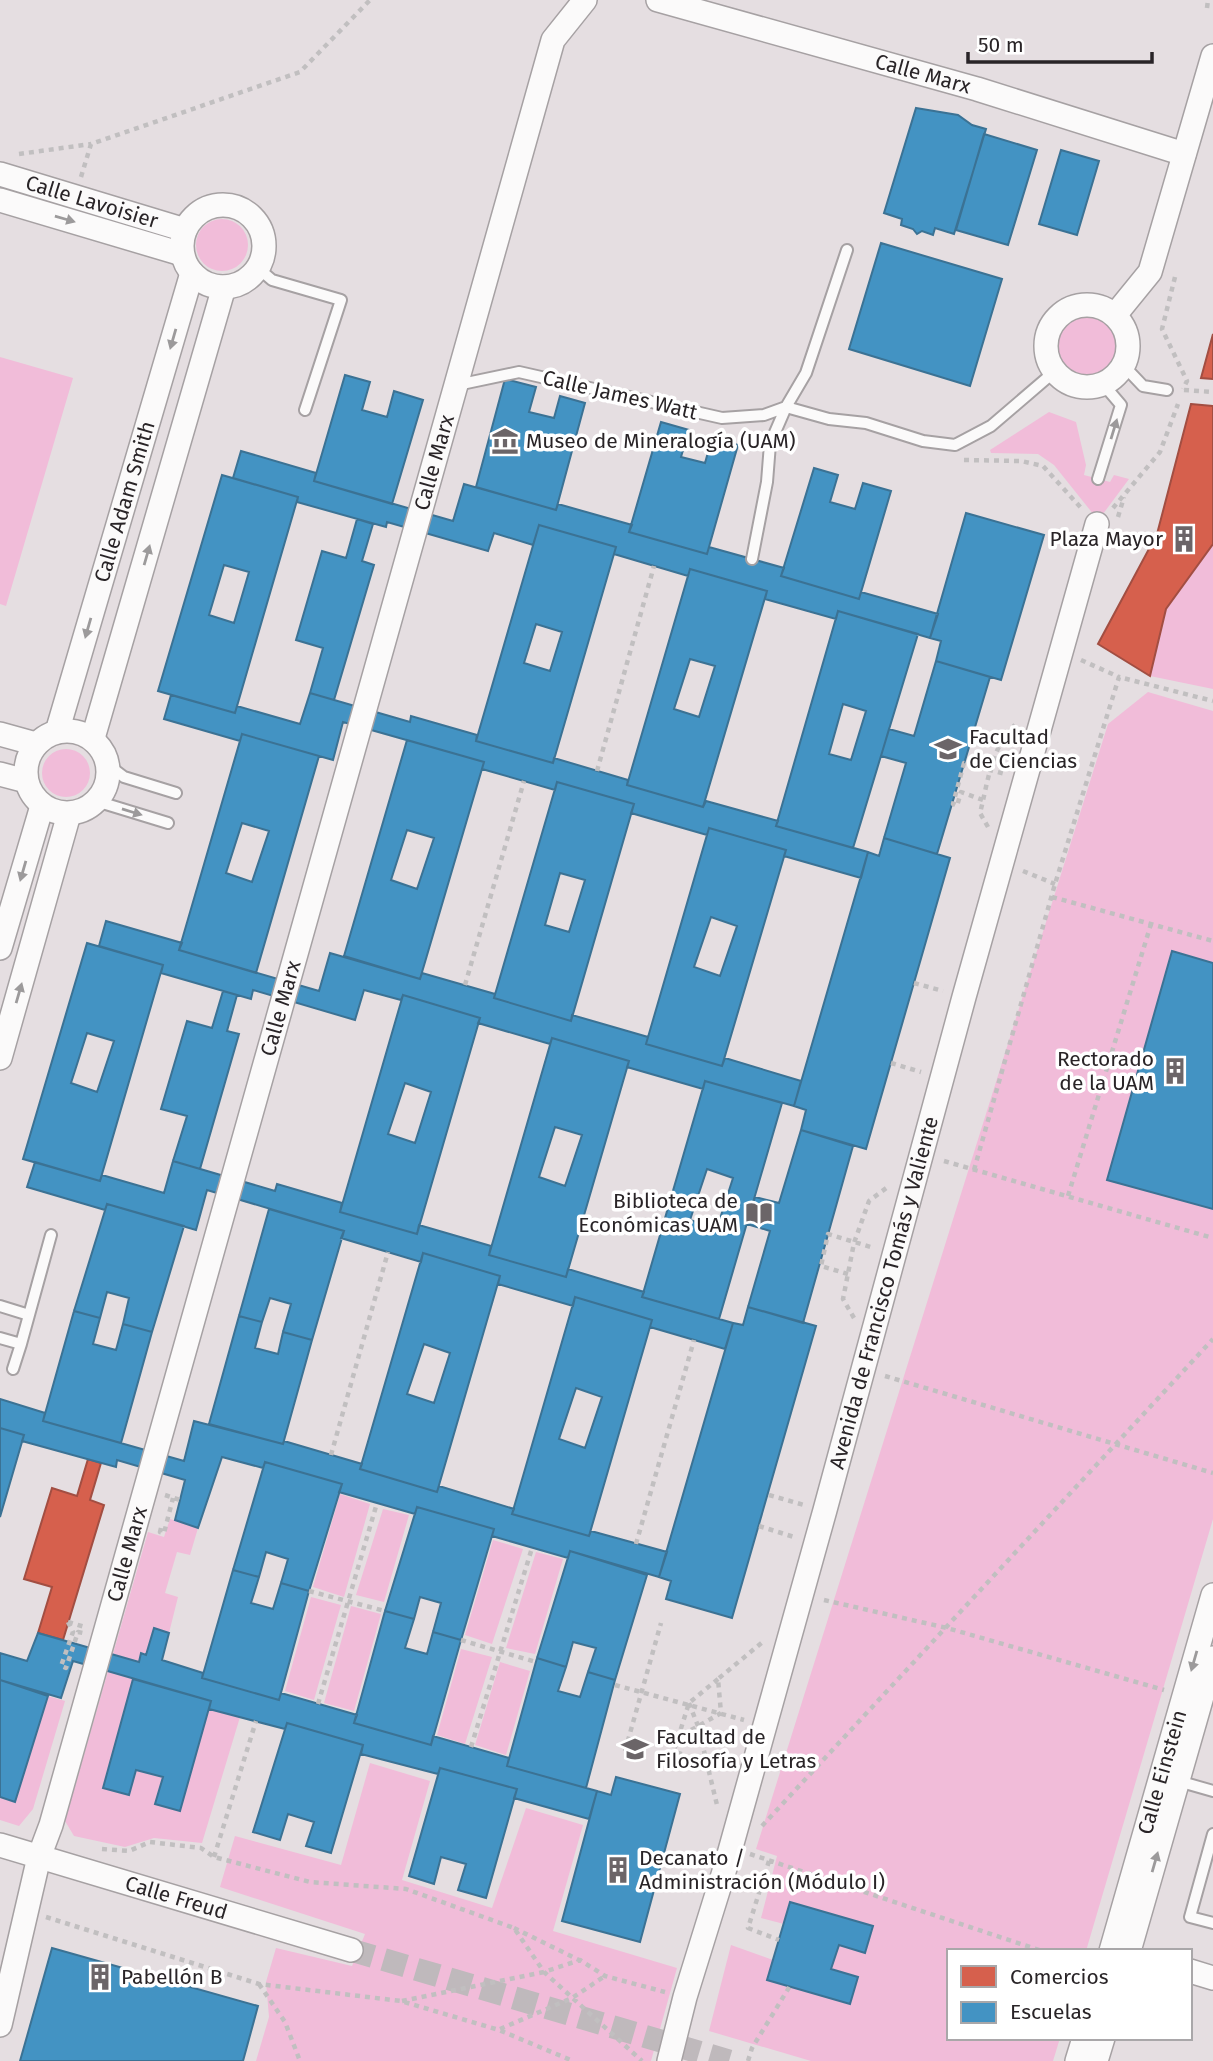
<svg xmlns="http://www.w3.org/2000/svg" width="1213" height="2061" viewBox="0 0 1213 2061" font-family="'Fira Sans',sans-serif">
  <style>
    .green { fill: #f1bcd9 }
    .shops { fill: #d6604d; stroke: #a24e42; stroke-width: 2 }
    .schools { fill: #4393c3; stroke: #3b7294; stroke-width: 2; fill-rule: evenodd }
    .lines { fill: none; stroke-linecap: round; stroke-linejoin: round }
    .street-tunnel { stroke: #bfb9bc; stroke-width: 23; stroke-dasharray: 23 11; stroke-linecap: butt }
    .lane-casing { stroke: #a6a1a3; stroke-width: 14 }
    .street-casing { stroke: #a6a1a3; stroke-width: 26 }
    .path { stroke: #c1bfc0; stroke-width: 4.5; stroke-dasharray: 5 5; stroke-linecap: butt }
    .lane { stroke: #fbfafa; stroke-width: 10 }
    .street { stroke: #fbfafa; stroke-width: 23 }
    .oneway { fill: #9c9a9b }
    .labels { text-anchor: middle; stroke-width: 7; stroke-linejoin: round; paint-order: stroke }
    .street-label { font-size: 21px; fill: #292427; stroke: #fff }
    .poi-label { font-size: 21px; fill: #292427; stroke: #fff; text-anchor: start }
  </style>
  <rect width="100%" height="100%" fill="#e5dee1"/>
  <!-- green -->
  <path class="green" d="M196 245a26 26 0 1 1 52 0a26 26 0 1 1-52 0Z
    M1058 347a30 30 0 1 1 60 0a30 30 0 1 1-60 0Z
    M0,357L73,378L6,606L0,604Z
    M1049,412L1076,422L1086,465L1084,475L1110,482L1114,475L1129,479L1100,518L1094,515L1054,465L1038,454L991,453L990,450Z
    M1213,544V689L1150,676L1166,609Z
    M1148,692L1213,711V963L1172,951L1108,1180L1213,1209V1519L1086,1951H949V2038H1060L1053,2061H811L709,2031L731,1945L773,1960L831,1969L839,1945L865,1952L873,1926L791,1902L784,1924L761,1918L777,1856L756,1849L1108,724Z
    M42 773a24 24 0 1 1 48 0a24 24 0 1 1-48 0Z
    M340,1494L370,1504L344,1597L313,1587Z
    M383,1509L409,1515L384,1602L356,1595Z
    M170,1519L198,1528L190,1555L177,1552L165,1593L178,1597L169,1633L154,1628L146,1655L141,1654L103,1788L128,1795L136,1770L163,1777L155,1803L180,1810L209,1709L240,1717L202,1843L154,1838L125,1847L74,1836L65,1821L148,1532L164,1537Z
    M493,1540L523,1549L492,1644L465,1635Z
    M536,1552L563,1559L535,1654L506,1648Z
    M311,1597L341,1605L314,1700L285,1691Z
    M351,1606L381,1614L354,1711L324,1703Z
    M461,1649L492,1657L465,1744L437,1735Z
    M500,1662L530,1671L506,1755L475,1745Z
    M48,1696L65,1701L33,1809L19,1826L0,1820V1797L15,1801Z
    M370,1763L430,1781L402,1880L492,1908L526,1808L583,1825L553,1931L677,1968L651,2061H256L269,2017L266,1982L276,1948L352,1966L365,1934L220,1887L235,1836L341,1865Z"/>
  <!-- shops -->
  <path class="shops" d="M1213,334V379L1201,378Z
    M1191,404L1213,406V544L1166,609L1150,676L1098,644L1157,534Z
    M88,1459L101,1463L90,1500L104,1505L63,1640L38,1633L52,1587L24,1579L52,1488L77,1496Z"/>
  <!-- schools -->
  <path class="schools" d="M916,108L958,115L972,125L986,129L954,234L935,228L933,235L922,231L917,234L913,229L901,225L902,219L884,213Z
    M984,134L1037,150L1008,245L956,230Z
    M1061,150L1099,161L1077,235L1039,224Z
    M881,243L1002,279L970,386L849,349Z
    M345,375L370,382L362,410L387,417L394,391L423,400L392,504L314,481Z
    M505,379L536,387L529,412L554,418L560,396L585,403L556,510L476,487Z
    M661,422L689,430L681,457L705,463L712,438L738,445L707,554L629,532Z
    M241,451L316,473L314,481L453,521L464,484L556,510L558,504L632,525L629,532L707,554L709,547L784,568L781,576L859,599L861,592L938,614L930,638L838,611L836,619L765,599L767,591L690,569L688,576L614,554L616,547L539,525L533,545L494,533L488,551L387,522L386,527L297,502L298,497L233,478Z
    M814,468L838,475L830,502L855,509L863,483L891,491L859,599L781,576Z
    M222,475L298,497L235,713L158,691ZM224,565L249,572L234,623L209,615Z
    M966,513L1044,535L1001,680L936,661L941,641L930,638Z
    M357,519L373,524L362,561L374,565L334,700L310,693L323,648L296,640L322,551L346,558Z
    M539,525L616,547L553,763L476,741ZM536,624L562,632L550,671L524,663Z
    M690,569L767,591L703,807L627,785ZM690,659L715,666L699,717L674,709Z
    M838,611L918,634L853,848L776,826ZM843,704L866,711L851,760L829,754Z
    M936,661L990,677L937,854L884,838L906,763L881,756L889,729L914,736Z
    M310,693L410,722L411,716L477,735L476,741L553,763L554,758L628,780L627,785L703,807L706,801L778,821L776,826L868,852L861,878L784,856L786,850L709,828L707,835L631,813L634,804L557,782L555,790L482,769L484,762L343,722L333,760L242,734L240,741L164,719L171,695L235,713L237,706L300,724Z
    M242,734L319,756L256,973L179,950ZM242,823L269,831L252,882L226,873Z
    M407,740L484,762L420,979L344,956ZM407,830L434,838L417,889L391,880Z
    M557,782L634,804L571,1021L494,998ZM560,873L585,880L569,932L545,925Z
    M709,828L786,850L722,1066L646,1044ZM711,917L737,926L720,976L694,967Z
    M884,838L950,858L866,1149L801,1130L806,1110L794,1106L868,852L879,856Z
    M106,921L182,943L179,950L319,991L330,953L420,979L422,973L495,994L494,998L571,1021L572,1015L648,1037L646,1044L722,1066L725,1058L801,1081L794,1106L705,1081L703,1089L627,1067L629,1061L552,1038L550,1044L478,1023L480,1018L403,995L401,1000L364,990L355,1020L253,990L251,999L161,973L163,965L99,946Z
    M87,943L163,965L100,1181L23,1159ZM87,1033L114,1041L97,1092L71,1083Z
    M1172,951L1213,963V1209L1107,1180Z
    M223,991L237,995L227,1031L239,1034L200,1169L173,1161L187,1116L161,1109L187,1021L212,1028Z
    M403,995L480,1018L417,1234L340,1212ZM405,1083L431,1092L415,1143L388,1134Z
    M552,1038L629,1061L566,1277L489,1255ZM555,1127L582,1135L565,1186L539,1177Z
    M705,1081L782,1103L719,1319L642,1297ZM707,1169L733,1178L717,1228L690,1220Z
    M801,1130L853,1146L803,1323L748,1307L770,1231L747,1224L755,1197L779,1203Z
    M173,1161L275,1191L277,1184L342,1203L340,1212L417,1234L419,1225L491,1246L489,1255L566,1277L568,1269L644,1292L642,1297L733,1323L725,1349L650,1327L652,1320L575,1297L573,1306L498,1284L500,1276L423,1253L421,1262L341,1238L344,1231L207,1190L196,1230L107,1204L105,1210L27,1187L35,1162L100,1181L102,1175L164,1193Z
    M107,1204L184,1226L152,1332L123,1324L129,1298L107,1292L100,1318L74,1311Z
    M269,1209L344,1231L312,1340L283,1332L291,1304L270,1298L262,1322L239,1316Z
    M423,1253L500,1276L437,1492L360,1469ZM424,1344L450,1353L434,1403L407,1394Z
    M575,1297L652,1320L589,1536L512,1514ZM576,1388L602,1397L585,1448L559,1439Z
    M748,1307L816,1326L732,1618L666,1599L671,1581L659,1577L733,1323L743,1325Z
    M74,1311L100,1318L93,1344L116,1350L123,1324L152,1332L121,1443L43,1421Z
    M239,1316L262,1322L255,1348L278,1354L283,1332L312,1340L283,1444L209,1424Z
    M0,1399L45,1413L43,1421L184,1461L194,1421L283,1444L284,1441L362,1464L360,1469L437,1492L439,1486L514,1509L512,1514L589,1536L591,1531L667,1552L659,1577L570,1551L568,1558L492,1536L494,1529L417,1507L415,1514L339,1492L342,1484L265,1462L263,1468L222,1457L198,1528L175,1520L185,1480L117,1460L116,1467L22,1441L24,1435L0,1428Z
    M0,1428L24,1435L0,1517Z
    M265,1462L342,1484L309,1591L281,1583L288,1559L266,1552L259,1577L233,1570Z
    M417,1507L494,1529L461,1640L433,1632L441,1603L420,1597L414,1619L385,1611Z
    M570,1551L647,1575L615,1680L588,1672L596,1648L573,1642L566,1667L537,1658Z
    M233,1570L259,1577L251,1603L273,1609L281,1583L309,1591L279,1700L202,1678Z
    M385,1611L414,1619L405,1648L427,1654L433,1632L461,1640L431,1745L354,1723Z
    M154,1628L169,1633L162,1660L203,1673L202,1678L279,1700L281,1693L357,1715L354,1723L431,1745L433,1736L509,1758L507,1766L597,1791L589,1819L514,1798L517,1789L440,1768L438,1774L361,1754L363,1745L287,1723L285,1729L209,1709L211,1701L73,1661L61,1698L0,1680V1653L27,1661L38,1633L139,1662L141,1653L146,1655Z
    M537,1658L566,1667L558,1691L580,1697L588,1672L615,1680L586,1788L507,1766Z
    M133,1679L211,1701L180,1811L155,1804L163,1777L136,1770L129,1795L103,1788Z
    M0,1680L48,1696L15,1802L0,1797Z
    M287,1723L363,1745L331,1853L306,1846L314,1822L288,1814L280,1840L253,1832Z
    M440,1768L517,1789L486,1898L458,1890L466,1864L441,1857L434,1884L409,1876Z
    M616,1777L680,1794L640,1942L562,1921L597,1791L611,1795Z
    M790,1902L873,1926L865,1953L839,1945L831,1969L858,1977L850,2004L767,1980Z
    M52,1948L258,2006L243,2061H20Z"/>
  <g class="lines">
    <!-- street-tunnel -->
    <path class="street-tunnel" d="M351,1950L729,2061"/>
    <defs>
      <path id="lane" d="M258,268L272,280L341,300L305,410
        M1124,366L1143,386L1167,390
        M457,385L519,372L722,418L764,415L786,407L829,419L866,423L923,441L955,445L991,426L1054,372
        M1098,479L1121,405L1104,385
        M752,559L767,482L770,444L786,407L806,373L847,250
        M108,765L124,777L176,793
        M96,801L168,823
        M0,1306L29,1315L21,1344L0,1338
        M29,1315L51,1235
        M13,1369L21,1344
        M1178,1781L1213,1791
        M1213,1834L1190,1917L1213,1923"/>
      <g id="street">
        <path id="s1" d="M658,0L977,89L1184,154"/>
        <path id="s2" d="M0,174L185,230"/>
        <path d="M0,200L182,254"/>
        <circle cx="223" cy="246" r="41"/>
        <circle cx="1087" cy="346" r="41"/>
        <path d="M1115,315L1150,272L1213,56"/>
        <circle cx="67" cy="772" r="41"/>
        <path id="s3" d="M57,732L192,273"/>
        <path d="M0,734L36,744"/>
        <path d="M93,738L224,287"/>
        <path d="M0,774L26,781"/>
        <path d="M0,948L42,806"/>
        <path d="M0,1058L69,814"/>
        <path id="s4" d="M0,1845L351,1950"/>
        <path id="s5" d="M1111,1951L1213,1595"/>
        <path d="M1129,1951L1213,1658"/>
        <path d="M1190,1971L1213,1978"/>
        <path id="s6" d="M0,2025L39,1857L51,1825L553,40L585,0"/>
        <path id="s7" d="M669,2061L685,1997L726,1865L825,1510L964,997L1097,524"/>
        <path d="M1077,2061L1084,2038"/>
        <path d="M1096,2061L1103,2038"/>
      </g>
    </defs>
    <!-- lane casing -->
    <use href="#lane" class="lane-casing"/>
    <!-- street casing -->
    <use href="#street" class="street-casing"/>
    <!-- path -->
    <path class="path" d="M1207,8L1208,0
      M19,154L91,144
      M81,177L91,144L300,72L370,0
      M1175,277L1162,329L1187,381L1183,389
      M1184,390L1213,392
      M964,460L1021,461L1043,466L1082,509
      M1113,508L1160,452L1178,404
      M1118,517L1124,497
      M1081,660L1119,677
      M597,771L654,566
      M983,800L961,792L957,806L953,804L964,763L1005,774
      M988,827L980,813C988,782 991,747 1015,725
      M1023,871L1055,884
      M1052,897L1213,941
      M914,983L943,991
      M465,985L524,781
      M891,1063L921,1072
      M944,1161L1213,1238
      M974,1170L1055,884L1119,677L1213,701
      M1068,1196L1151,924
      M848,1274L821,1266L828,1234L874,1248
      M854,1318L843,1299L854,1243L869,1201L889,1186
      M885,1376L1213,1473
      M331,1455L388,1252
      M165,1495L180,1500
      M769,1495L804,1505
      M759,1526L794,1537
      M161,1528L160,1532L164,1533L173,1498
      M636,1544L694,1340
      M309,1591L385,1611
      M824,1600L947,1628L1164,1690
      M68,1622L73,1632L61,1666L66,1668L78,1632L83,1633
      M68,1622L85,1627
      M461,1640L536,1662
      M718,1679L689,1703L671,1760L677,1762L686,1733L721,1713L718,1679L765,1640
      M615,1685L744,1720
      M689,1703L698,1726L717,1805
      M318,1704L377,1503
      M471,1747L532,1548
      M625,1751L661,1623
      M762,1826L1213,1339
      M102,1849L129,1851L150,1842L201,1848L214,1857L310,1882L406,1889L514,1928L544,1972L642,2061
      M750,1854L1042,1951
      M214,1857L256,1721
      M769,1861L748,1928L779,1940
      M46,1917L259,1984L401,2001L499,2030L573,2061
      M514,1928L579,1960
      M259,1984L285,2022L300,2061
      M402,2001L544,1972L580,1960L605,1976L665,1992
      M500,2029L572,1998L605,1976
      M748,2061L752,2048L790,1986"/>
    <!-- lane -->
    <use href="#lane" class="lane"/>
    <!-- street -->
    <use href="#street" class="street"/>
  </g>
  <!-- one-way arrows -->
  <defs><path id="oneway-solid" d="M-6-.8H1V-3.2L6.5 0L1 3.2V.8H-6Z" transform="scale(1.75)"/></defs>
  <g class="oneway">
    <use href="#oneway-solid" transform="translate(65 219) rotate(16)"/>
    <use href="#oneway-solid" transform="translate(173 339) rotate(106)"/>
    <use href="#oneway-solid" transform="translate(1114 429) rotate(-73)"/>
    <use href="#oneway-solid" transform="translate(147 555) rotate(-74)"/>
    <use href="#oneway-solid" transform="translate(88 628) rotate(106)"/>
    <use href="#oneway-solid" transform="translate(132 812) rotate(17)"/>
    <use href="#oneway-solid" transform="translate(23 871) rotate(106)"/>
    <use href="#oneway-solid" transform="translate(19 993) rotate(-74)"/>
    <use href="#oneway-solid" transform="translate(1194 1661) rotate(106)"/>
    <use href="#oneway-solid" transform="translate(1155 1862) rotate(-74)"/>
  </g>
  <!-- icons -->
  <defs>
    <symbol id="museum-bare" viewBox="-9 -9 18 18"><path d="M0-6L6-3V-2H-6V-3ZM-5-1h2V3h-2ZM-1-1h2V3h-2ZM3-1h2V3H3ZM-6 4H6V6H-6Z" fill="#6b6568" stroke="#fff" stroke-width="2.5" paint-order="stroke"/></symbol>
    <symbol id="building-bare" viewBox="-9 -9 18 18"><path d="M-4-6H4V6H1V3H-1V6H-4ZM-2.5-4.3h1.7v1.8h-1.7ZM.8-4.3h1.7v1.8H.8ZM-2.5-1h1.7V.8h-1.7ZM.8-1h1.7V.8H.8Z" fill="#6b6568" stroke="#fff" stroke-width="2.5" paint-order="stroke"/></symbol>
    <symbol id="university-bare" viewBox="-9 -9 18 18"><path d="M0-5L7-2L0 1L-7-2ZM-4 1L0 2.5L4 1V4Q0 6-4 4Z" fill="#6b6568" stroke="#fff" stroke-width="2.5" paint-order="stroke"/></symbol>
    <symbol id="library-bare" viewBox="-9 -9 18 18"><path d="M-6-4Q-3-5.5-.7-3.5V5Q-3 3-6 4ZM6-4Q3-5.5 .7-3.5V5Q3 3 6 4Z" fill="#6b6568" stroke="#fff" stroke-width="2.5" paint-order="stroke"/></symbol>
  </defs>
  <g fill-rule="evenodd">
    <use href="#museum-bare" x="486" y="422" width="38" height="38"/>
    <use href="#building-bare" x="1165" y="520" width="38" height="38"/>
    <use href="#university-bare" x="929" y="730" width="38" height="38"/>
    <use href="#building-bare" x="1156" y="1052" width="38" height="38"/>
    <use href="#library-bare" x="740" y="1194" width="38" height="38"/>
    <use href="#university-bare" x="616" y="1730" width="38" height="38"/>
    <use href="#building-bare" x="599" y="1851" width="38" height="38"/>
    <use href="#building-bare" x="81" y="1958" width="38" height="38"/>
  </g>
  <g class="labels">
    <!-- street labels -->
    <g class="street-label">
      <text dy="7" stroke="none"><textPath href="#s1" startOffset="275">Calle Marx</textPath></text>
      <text dy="7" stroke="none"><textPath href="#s2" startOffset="96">Calle Lavoisier</textPath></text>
      <text transform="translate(620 395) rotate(13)" y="7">Calle James Watt</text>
      <text dy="7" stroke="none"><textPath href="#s6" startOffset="1622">Calle Marx</textPath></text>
      <text dy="7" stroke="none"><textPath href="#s3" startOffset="240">Calle Adam Smith</textPath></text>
      <text dy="7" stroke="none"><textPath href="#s6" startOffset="1055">Calle Marx</textPath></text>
      <text dy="7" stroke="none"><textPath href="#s7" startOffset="798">Avenida de Francisco Tomás y Valiente</textPath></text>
      <text dy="7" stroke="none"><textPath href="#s6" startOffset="488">Calle Marx</textPath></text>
      <text dy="7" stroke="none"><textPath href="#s5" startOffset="186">Calle Einstein</textPath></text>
      <text dy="7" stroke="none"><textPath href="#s4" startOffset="184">Calle Freud</textPath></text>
    </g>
    <!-- poi labels -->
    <g class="poi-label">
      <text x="526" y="448">Museo de Mineralogía (UAM)</text>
      <text x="1163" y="546" text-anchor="end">Plaza Mayor</text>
      <text x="969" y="744">Facultad<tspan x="969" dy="24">de Ciencias</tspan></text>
      <text x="1154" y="1066" text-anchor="end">Rectorado<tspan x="1154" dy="24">de la UAM</tspan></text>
      <text x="738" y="1208" text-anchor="end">Biblioteca de<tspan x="738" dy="24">Económicas UAM</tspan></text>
      <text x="656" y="1744">Facultad de<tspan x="656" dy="24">Filosofía y Letras</tspan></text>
      <text x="639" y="1865">Decanato /<tspan x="639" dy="24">Administración (Módulo I)</tspan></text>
      <text x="121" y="1984">Pabellón B</text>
    </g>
  </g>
  <!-- legend -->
  <rect x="947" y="1949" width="245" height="91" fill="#ffffff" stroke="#a9a7a9" stroke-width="2"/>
  <rect x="961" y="1966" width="35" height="21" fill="#d6604d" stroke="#a9a7a9" stroke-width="2"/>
  <text x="1010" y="1984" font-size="21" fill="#292427">Comercios</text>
  <rect x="961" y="2002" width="35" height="21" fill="#4393c3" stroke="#a9a7a9" stroke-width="2"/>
  <text x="1010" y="2019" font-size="21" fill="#292427">Escuelas</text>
  <!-- scale -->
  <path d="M968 52v10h184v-10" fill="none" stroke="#292427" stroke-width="3.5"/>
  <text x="978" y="52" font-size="21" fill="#292427" stroke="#ffffff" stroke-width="5" paint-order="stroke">50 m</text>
</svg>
